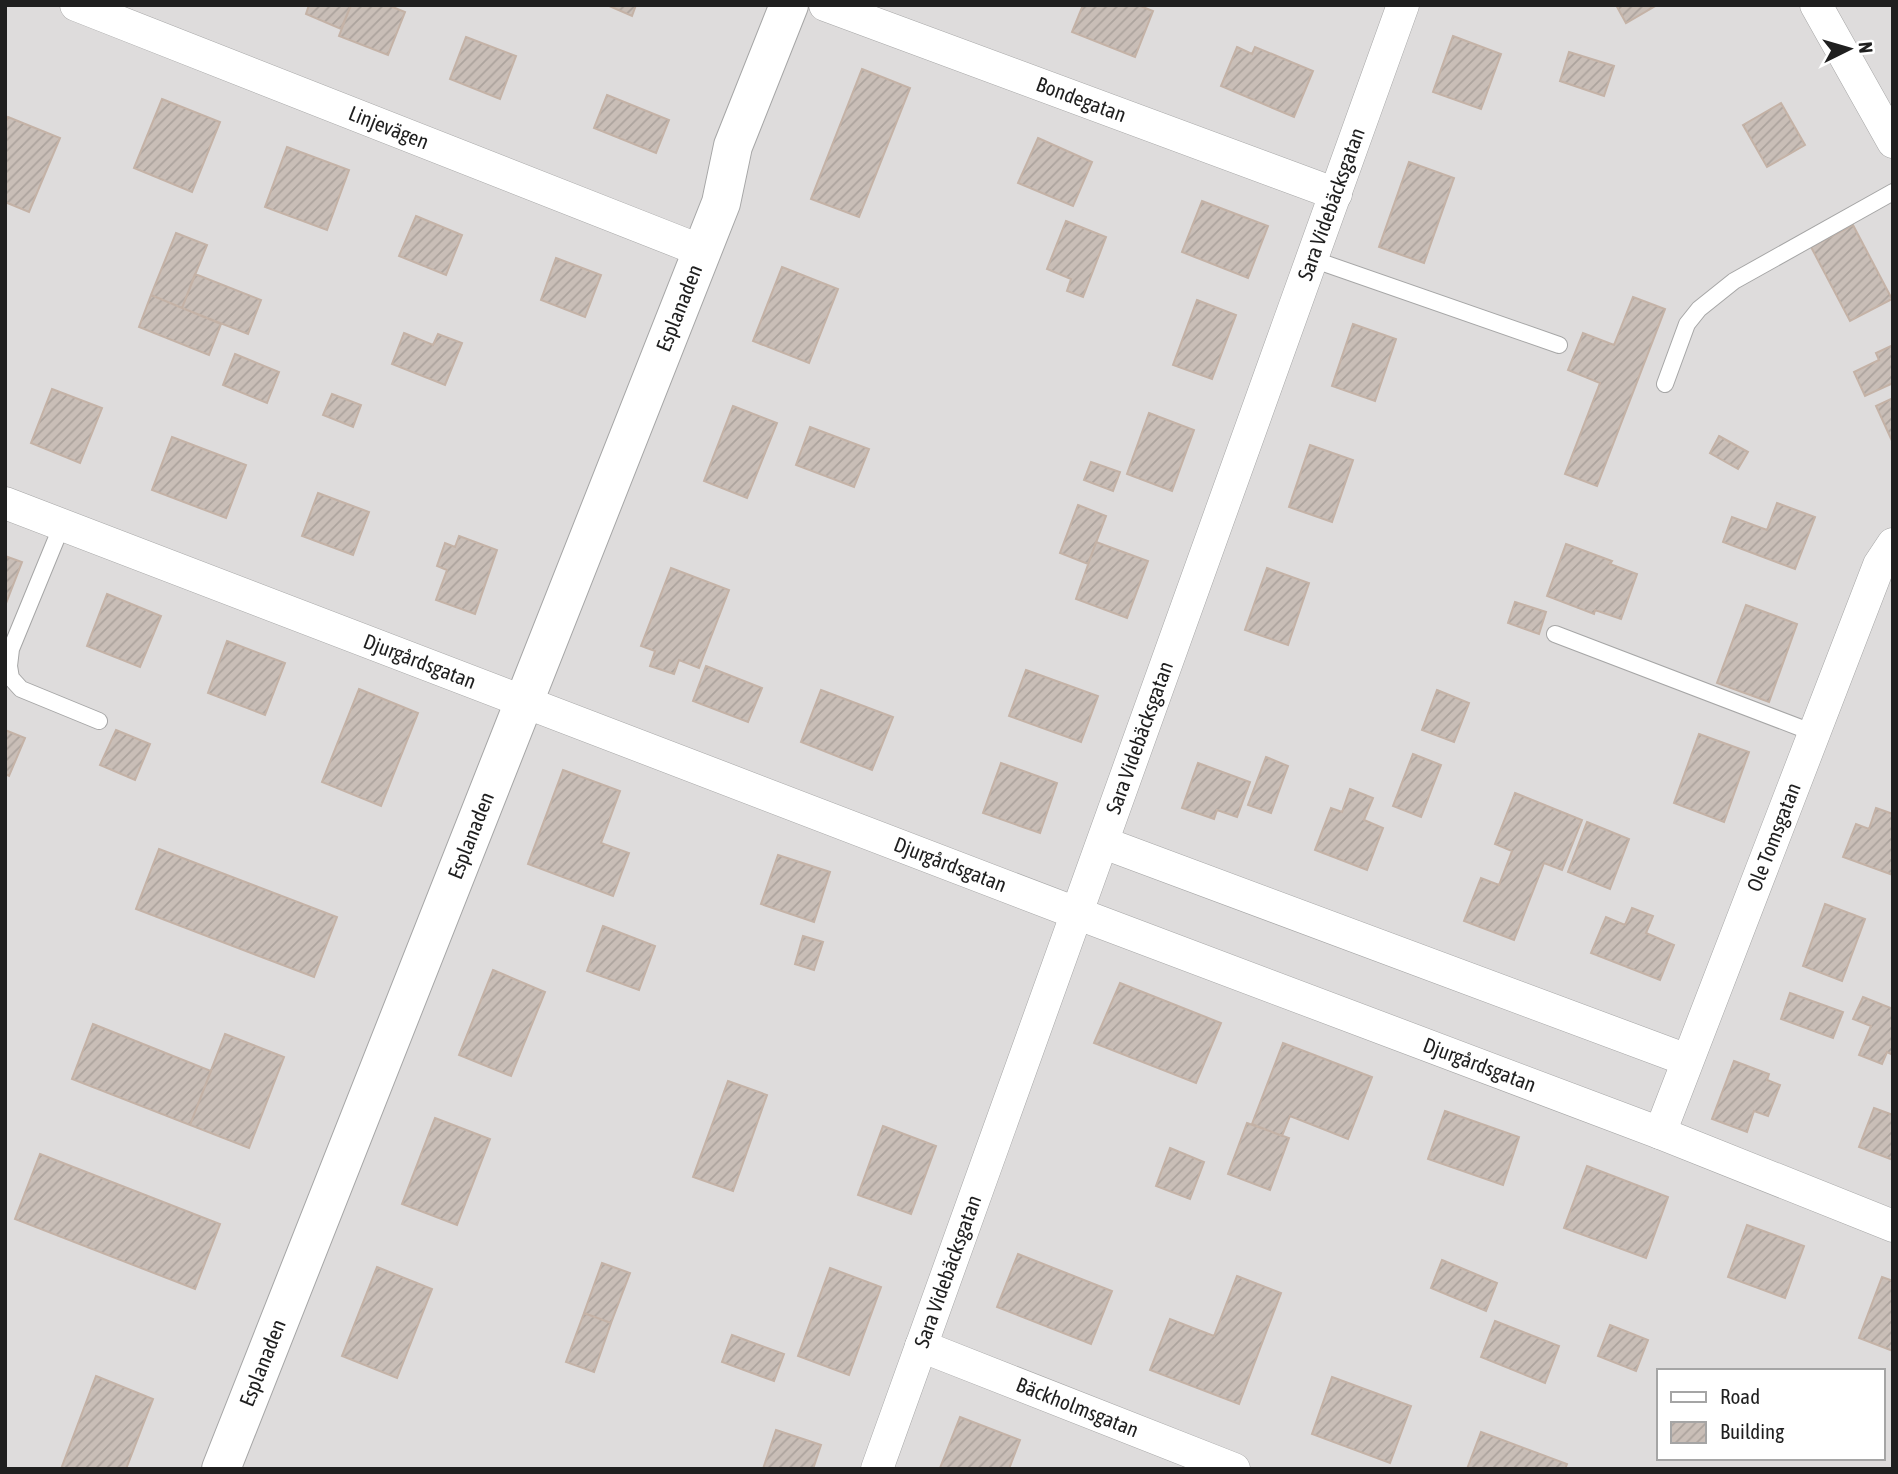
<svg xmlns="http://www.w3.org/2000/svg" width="1898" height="1474" viewBox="0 0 1898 1474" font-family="'Asap Condensed',sans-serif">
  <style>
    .residential { fill: #dedcdc; fill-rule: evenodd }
    .building { fill: url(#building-hatch); stroke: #c4b2a6; stroke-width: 2 }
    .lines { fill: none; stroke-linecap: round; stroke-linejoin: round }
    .service-casing { stroke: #a6a6a6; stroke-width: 18 }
    .minor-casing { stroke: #a6a6a6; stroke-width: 33 }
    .tertiary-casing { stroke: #a6a6a6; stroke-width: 40 }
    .service { stroke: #fff; stroke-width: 16 }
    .minor { stroke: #fff; stroke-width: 32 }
    .tertiary { stroke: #fff; stroke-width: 38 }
    .labels { text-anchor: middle; stroke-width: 5; stroke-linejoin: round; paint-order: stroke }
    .street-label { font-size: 21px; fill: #1f1f1f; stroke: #fff }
  </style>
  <defs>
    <pattern id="building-hatch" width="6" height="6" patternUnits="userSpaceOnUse" patternTransform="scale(1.75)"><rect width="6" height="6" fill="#c9beb7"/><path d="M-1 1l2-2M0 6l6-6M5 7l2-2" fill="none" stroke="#aca39d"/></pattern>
  </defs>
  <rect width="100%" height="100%" fill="#f1ece5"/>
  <!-- residential -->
  <path class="residential" d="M5,5H1893V1469H5ZM1658,1371H1882V1458H1658Z"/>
  <!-- building -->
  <path class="building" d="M309,5H351L341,29L306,14Z
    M351,5H388L405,12L388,55L339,36Z
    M607,5H636L632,16Z
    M1083,5H1138L1153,11L1135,57L1072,32Z
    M1616,5H1657L1626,23Z
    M1453,36L1501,54L1481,109L1433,92Z
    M466,37L516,56L500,99L450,79Z
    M1237,47L1252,54L1255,47L1313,71L1294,117L1221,86Z
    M1569,52L1614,66L1604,96L1560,81Z
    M862,69L910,88L859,217L811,199Z
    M607,95L669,120L656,153L594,128Z
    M162,99L220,122L192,192L134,168Z
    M1781,103L1805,145L1767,167L1743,125Z
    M8,117L60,138L29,212L5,202V123Z
    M1038,138L1092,162L1073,206L1018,183Z
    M287,147L349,170L327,230L265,207Z
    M1409,162L1454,178L1424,263L1379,247Z
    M1202,201L1268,226L1248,278L1182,252Z
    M416,216L462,235L446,275L399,256Z
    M1066,221L1106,237L1083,297L1067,291L1071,279L1047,269Z
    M1853,225L1892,299L1850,321L1811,247Z
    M176,233L207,245L182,308L151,295Z
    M556,258L601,275L585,317L541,300Z
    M782,267L838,289L809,363L753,341Z
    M195,274L261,300L248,334L182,308Z
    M151,295L221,324L209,355L139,327Z
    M1633,297L1665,309L1597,486L1565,474L1600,383L1568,370L1583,333L1614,345Z
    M1197,300L1236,315L1212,379L1173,365Z
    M1353,324L1396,339L1375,401L1332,386Z
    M404,333L433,345L438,334L462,343L445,385L392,364Z
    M1893,345V383L1865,396L1854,372L1879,360L1876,353Z
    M235,354L279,372L267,403L223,385Z
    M52,389L102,408L80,463L31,443Z
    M332,394L361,405L353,427L323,415Z
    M1893,398V443L1876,406Z
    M733,406L777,423L747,498L704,481Z
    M1149,413L1194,430L1172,491L1127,474Z
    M810,427L869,449L854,487L796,465Z
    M1719,436L1748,452L1738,469L1710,453Z
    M172,437L246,465L226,518L152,490Z
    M1310,445L1353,460L1332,522L1289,507Z
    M1091,462L1120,472L1113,491L1084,480Z
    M318,493L369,512L353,555L302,536Z
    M1777,503L1815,517L1795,569L1723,542L1732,517L1767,530Z
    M1078,505L1106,516L1088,564L1060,553Z
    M459,536L497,550L475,614L436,600L447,570L437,566L445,543L455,547Z
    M1096,542L1148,561L1127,618L1076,599Z
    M1566,544L1612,561L1610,564L1637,574L1621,619L1595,610L1594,614L1547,596Z
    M5,556L22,562L5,606Z
    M671,568L729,590L699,668L679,660L674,674L650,666L655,651L641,646Z
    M1267,568L1309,583L1288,645L1245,630Z
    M107,594L161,616L140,667L87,646Z
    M1515,602L1546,612L1539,634L1508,623Z
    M1746,605L1797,624L1769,702L1717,683Z
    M227,641L285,663L265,715L208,693Z
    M706,666L762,688L748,722L693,701Z
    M1026,670L1098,696L1081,742L1009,716Z
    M359,689L418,713L381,806L322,782Z
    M821,690L893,717L872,770L801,742Z
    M1437,690L1469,703L1454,742L1422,730Z
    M5,730L25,738L9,776L5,774Z
    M116,730L150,744L135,780L100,765Z
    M1699,734L1749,752L1724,822L1674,803Z
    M1413,754L1441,765L1421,817L1393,806Z
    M1266,757L1288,766L1271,813L1248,805Z
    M1001,763L1057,783L1040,833L983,813Z
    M1198,763L1250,782L1237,817L1217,810L1214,819L1182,808Z
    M563,770L620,791L601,843L629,853L613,896L528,864Z
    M1350,789L1373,798L1364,820L1383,828L1367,870L1315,850L1331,808L1342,812Z
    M1515,793L1582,820L1562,870L1544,863L1514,940L1464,921L1481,878L1499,885L1512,851L1495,844Z
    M1876,808L1893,814V875L1843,857L1856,824L1869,829Z
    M1587,822L1629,839L1610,889L1568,872Z
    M159,849L337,917L314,977L136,909Z
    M778,855L830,872L814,922L761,904Z
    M1825,904L1865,919L1842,981L1803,966Z
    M1632,908L1653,916L1646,933L1674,945L1660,980L1591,953L1606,917L1625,925Z
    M603,926L655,946L639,990L587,971Z
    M803,936L823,942L814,970L795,964Z
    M493,970L545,992L511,1076L459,1055Z
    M1120,983L1221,1023L1196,1083L1094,1043Z
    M1790,993L1843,1012L1833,1038L1781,1019Z
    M1863,997L1893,1009V1055L1887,1052L1882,1064L1859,1055L1871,1026L1853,1019Z
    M93,1024L211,1071L190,1125L72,1079Z
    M225,1034L284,1057L249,1148L190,1125Z
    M1283,1043L1372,1077L1348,1139L1290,1116L1282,1136L1252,1124Z
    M1734,1061L1769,1074L1767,1080L1780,1085L1768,1116L1754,1111L1747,1132L1712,1119Z
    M728,1081L767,1095L733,1191L693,1177Z
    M1874,1108L1893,1115V1160L1859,1147Z
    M1445,1111L1519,1137L1503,1185L1428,1159Z
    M435,1118L490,1139L457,1225L402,1204Z
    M1247,1123L1289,1138L1270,1190L1228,1174Z
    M883,1126L936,1146L911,1214L858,1195Z
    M1170,1148L1204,1162L1190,1199L1156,1186Z
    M40,1154L220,1224L195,1289L15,1219Z
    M1587,1166L1668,1197L1646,1258L1564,1228Z
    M1747,1225L1804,1246L1785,1298L1728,1277Z
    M1018,1254L1112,1291L1091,1344L997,1307Z
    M1442,1260L1497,1283L1486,1311L1431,1288Z
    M602,1263L630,1273L611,1323L584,1313Z
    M377,1267L432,1289L397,1378L342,1356Z
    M830,1268L881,1287L849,1375L798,1356Z
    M1237,1276L1281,1293L1239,1404L1150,1370L1170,1319L1214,1336Z
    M1882,1277L1893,1281V1351L1859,1338Z
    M584,1313L611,1323L594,1372L566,1362Z
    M1495,1321L1559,1346L1545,1383L1481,1357Z
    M1610,1325L1648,1340L1636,1371L1598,1356Z
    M732,1335L784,1354L774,1381L722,1362Z
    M96,1376L153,1399L126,1469H61Z
    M1332,1377L1411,1406L1390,1463L1312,1434Z
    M960,1417L1020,1440L1009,1469L940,1468Z
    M776,1430L821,1445L813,1469H763Z
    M1481,1432L1567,1464L1565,1469H1467Z"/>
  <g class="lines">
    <defs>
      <path id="service" d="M1312,259L1559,345
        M1665,384L1687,324L1699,309L1734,281L1893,192
        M62,525L11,649L9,666L11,678L21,689L99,721
        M1555,634L1814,733"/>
      <g id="minor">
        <path id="s1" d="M76,5L702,251"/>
        <path id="s2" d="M825,5L1336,194"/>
        <path d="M1816,5L1893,142"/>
        <path id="s3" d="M5,503L1076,913L1660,1133L1893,1226"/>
        <path d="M1104,843L1687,1060"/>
        <path id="s4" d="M1660,1133L1879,565L1893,544"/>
        <path id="s5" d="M921,1346L1234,1469"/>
        <path id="s6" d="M877,1469L1403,5"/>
      </g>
      <g id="tertiary">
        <path id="s7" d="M221,1469L721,203L733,146L789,5"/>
      </g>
    </defs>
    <!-- service casing -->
    <use href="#service" class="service-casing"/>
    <!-- minor casing -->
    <use href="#minor" class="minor-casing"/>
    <!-- tertiary casing -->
    <use href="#tertiary" class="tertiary-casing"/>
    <!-- service -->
    <use href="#service" class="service"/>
    <!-- minor -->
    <use href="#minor" class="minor"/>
    <!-- tertiary -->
    <use href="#tertiary" class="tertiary"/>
  </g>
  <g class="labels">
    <!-- street labels -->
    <g class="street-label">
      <text dy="7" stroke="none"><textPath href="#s2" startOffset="273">Bondegatan</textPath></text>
      <text dy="7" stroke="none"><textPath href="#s1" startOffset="336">Linjevägen</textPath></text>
      <text dy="7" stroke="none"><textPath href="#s6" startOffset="1344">Sara Videbäcksgatan</textPath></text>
      <text dy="7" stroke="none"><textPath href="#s7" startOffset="1248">Esplanaden</textPath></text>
      <text dy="7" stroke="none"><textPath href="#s3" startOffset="444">Djurgårdsgatan</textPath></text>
      <text dy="7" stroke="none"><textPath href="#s6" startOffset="777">Sara Videbäcksgatan</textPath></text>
      <text dy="7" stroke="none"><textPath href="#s7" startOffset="681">Esplanaden</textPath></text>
      <text dy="7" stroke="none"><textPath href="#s4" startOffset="317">Ole Tomsgatan</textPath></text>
      <text dy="7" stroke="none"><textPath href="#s3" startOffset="1012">Djurgårdsgatan</textPath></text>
      <text dy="7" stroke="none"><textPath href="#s3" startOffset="1578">Djurgårdsgatan</textPath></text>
      <text dy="7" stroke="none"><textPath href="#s6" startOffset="210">Sara Videbäcksgatan</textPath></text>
      <text dy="7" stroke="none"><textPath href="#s7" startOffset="114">Esplanaden</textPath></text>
      <text dy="7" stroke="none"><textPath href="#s5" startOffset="168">Bäckholmsgatan</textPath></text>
    </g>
  </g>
  <!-- border -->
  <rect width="1898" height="1474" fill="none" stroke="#1f1f1f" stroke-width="14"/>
  <!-- legend -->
  <rect x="1657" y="1369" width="228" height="91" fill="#ffffff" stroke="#a5a5a5" stroke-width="2"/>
  <rect x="1671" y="1392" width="35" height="10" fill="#ffffff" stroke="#a5a5a5" stroke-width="2"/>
  <text x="1720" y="1404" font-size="21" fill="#1f1f1f">Road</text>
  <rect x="1671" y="1422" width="35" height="21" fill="url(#building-hatch)" stroke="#a5a5a5" stroke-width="2"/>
  <text x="1720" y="1439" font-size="21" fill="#1f1f1f">Building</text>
  <!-- north arrow -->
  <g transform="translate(1849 49) rotate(85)" stroke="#ffffff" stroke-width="5" paint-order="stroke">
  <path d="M0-5L12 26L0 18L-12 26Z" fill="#1f1f1f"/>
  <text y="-10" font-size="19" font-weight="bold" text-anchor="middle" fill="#1f1f1f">N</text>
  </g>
</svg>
